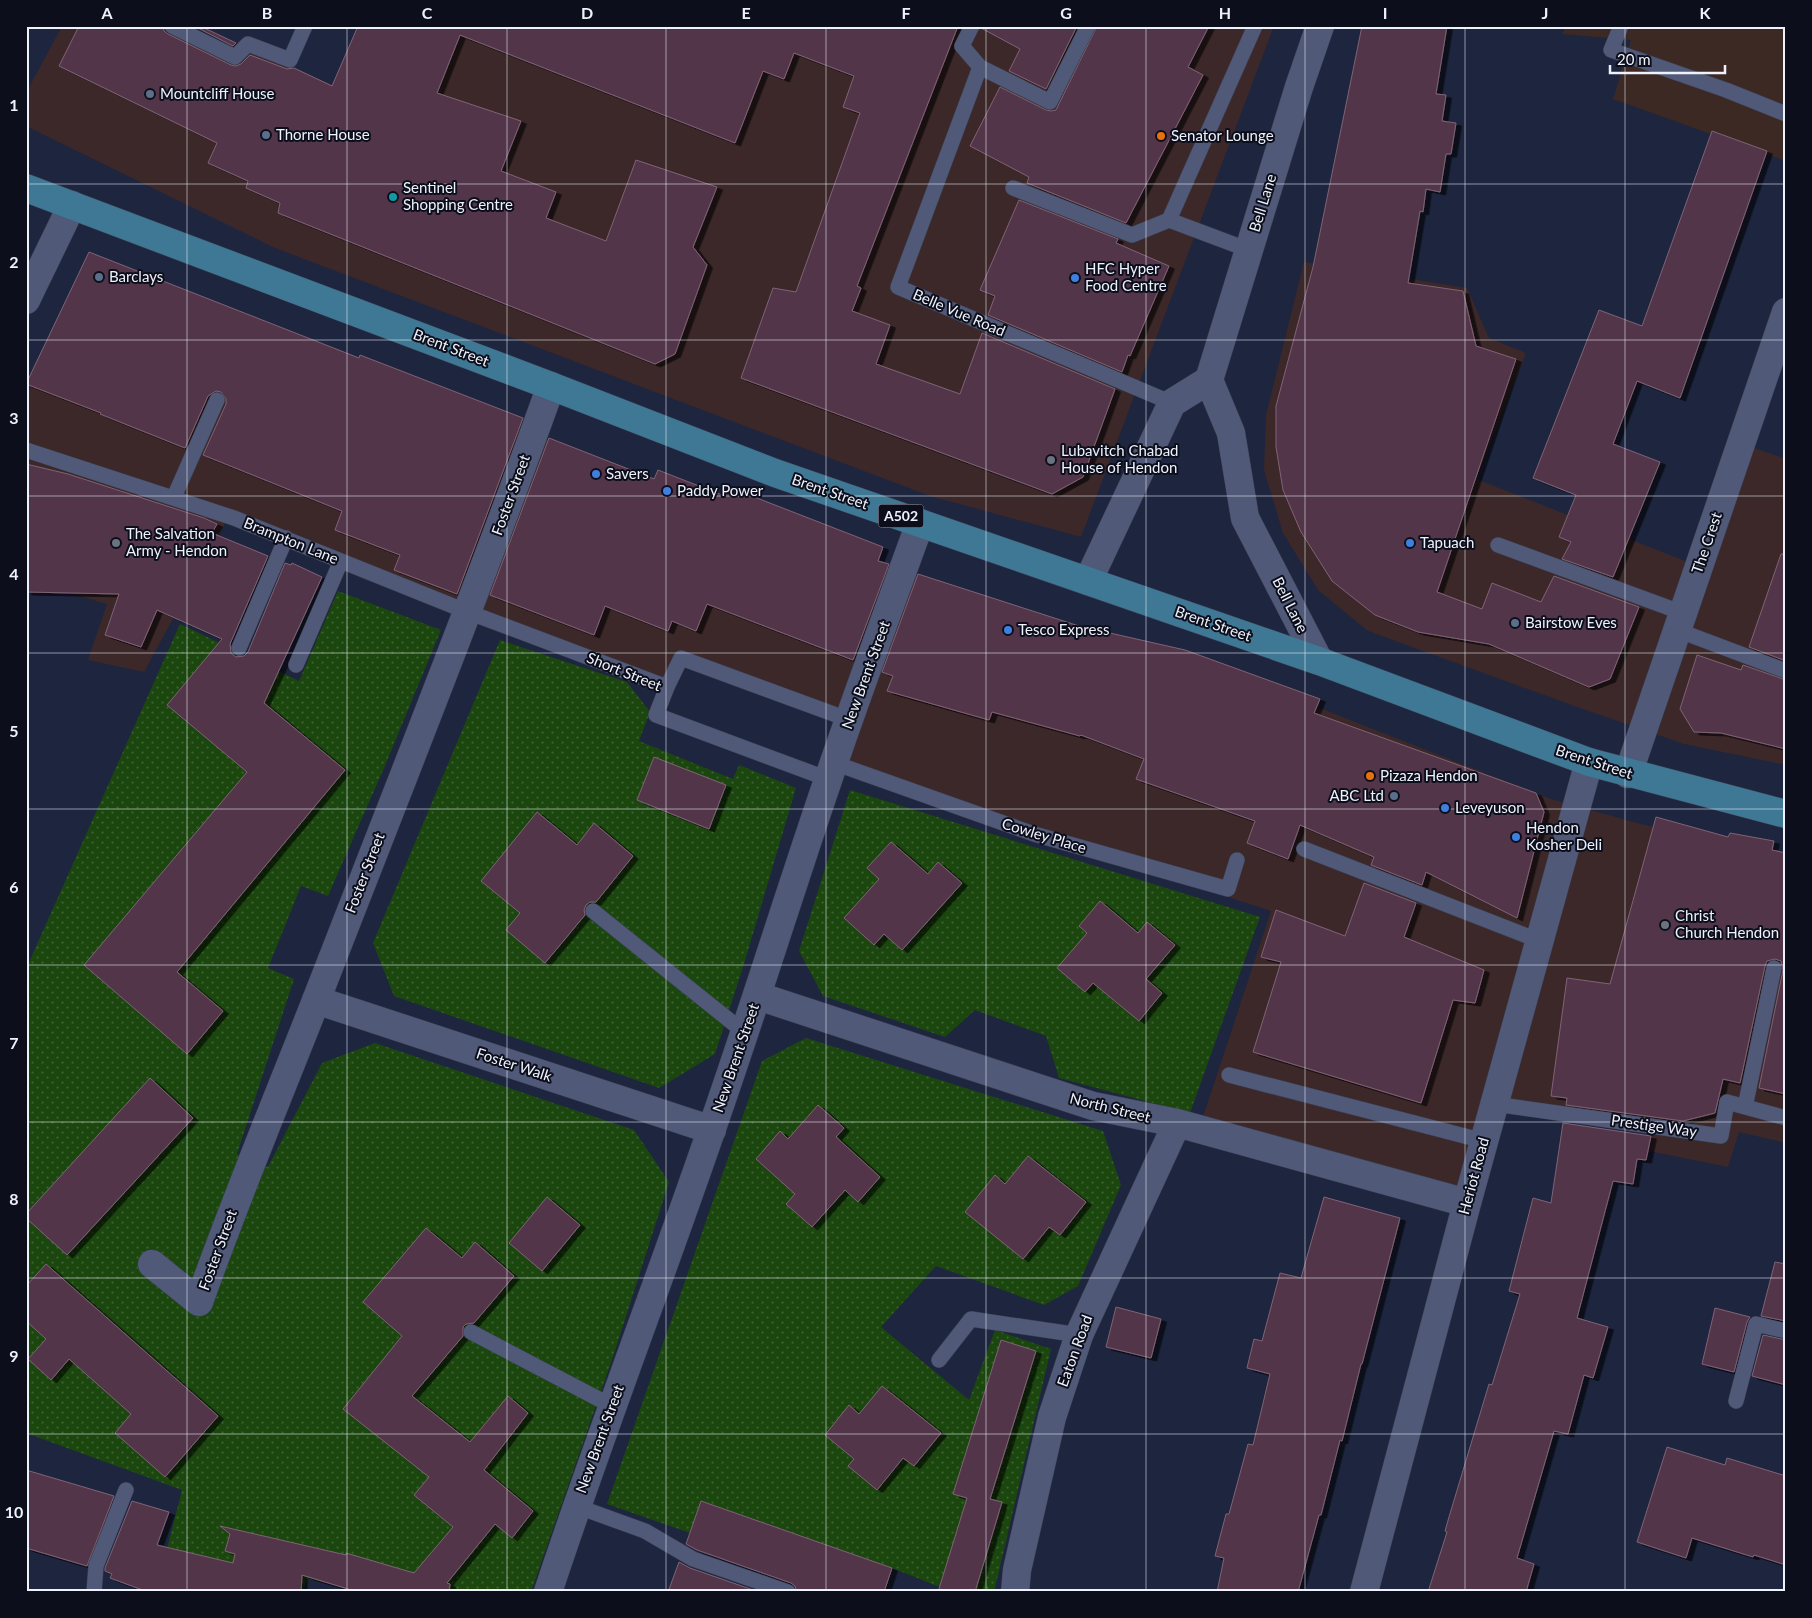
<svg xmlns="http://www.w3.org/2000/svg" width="1812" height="1618" viewBox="0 0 1812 1618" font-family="Lato,sans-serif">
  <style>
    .commercial { fill: #3c2829 }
    .education { fill: #3c2924 }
    .grass { fill: url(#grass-dots) }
    .building { fill: #523649; stroke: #806276; filter: url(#shadow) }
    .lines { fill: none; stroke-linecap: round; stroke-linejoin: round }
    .service-casing { stroke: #3b4054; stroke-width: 16 }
    .minor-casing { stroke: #3b4054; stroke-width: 29 }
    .tertiary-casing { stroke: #3b4054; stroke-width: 29 }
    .primary-casing { stroke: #3b4054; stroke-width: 29 }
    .service { stroke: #505977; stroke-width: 15 }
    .minor { stroke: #505977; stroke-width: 28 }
    .tertiary { stroke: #505977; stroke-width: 28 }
    .primary { stroke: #3f7894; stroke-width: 28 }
    .grid { fill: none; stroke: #eef2fc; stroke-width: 1; stroke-opacity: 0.55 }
    .service-dot { fill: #5c6f8a; stroke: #0c0f1b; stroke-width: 2 }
    .food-dot { fill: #e8710a; stroke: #0c0f1b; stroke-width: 2 }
    .culture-dot { fill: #0f9aa8; stroke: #0c0f1b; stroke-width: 2 }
    .shop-dot { fill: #3f7fe0; stroke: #0c0f1b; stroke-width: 2 }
    .worship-dot { fill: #6b7280; stroke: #0c0f1b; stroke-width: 2 }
    .labels { text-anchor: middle; stroke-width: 4; stroke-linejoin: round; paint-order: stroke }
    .shield { fill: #0c0f1b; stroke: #aaaeb8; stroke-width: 1 }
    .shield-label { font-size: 14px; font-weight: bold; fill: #eef2fc }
    .poi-label { font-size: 15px; fill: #eef2fc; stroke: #0c0f1b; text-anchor: start }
    .street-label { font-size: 15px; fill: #eef2fc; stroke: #0c0f1b }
    .neatline { fill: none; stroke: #eef2fc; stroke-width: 2 }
    .grid-label { font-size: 16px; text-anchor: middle; font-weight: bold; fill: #eef2fc }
  </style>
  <defs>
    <pattern id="grass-dots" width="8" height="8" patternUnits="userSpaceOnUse" patternTransform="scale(1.25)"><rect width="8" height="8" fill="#1b470f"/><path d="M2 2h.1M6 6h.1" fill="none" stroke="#3c6233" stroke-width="1.8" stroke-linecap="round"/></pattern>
    <filter id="shadow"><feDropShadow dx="5.5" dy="3" stdDeviation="0" flood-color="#0009"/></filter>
  </defs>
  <rect width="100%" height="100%" fill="#1d253f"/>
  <!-- commercial -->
  <path class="commercial" d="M62,26H185L232,49L233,41L333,85L358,26H1274L1081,537L930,496L275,248L26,126V93Z
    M1304,262L1467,288L1489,338L1526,353L1476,479L1698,566L1738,442L1786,459V765L1684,744L1580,708L1368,631L1318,590L1283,533L1264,470L1266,415Z
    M89,269L516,429L663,481L934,583L1238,676L1551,799L1637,823L1786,859V1143L1739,1132L1728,1167L1649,1151L1654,1127L1494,1102L1466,1202L1199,1129L1271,911L994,821L833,763L849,719L683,658L667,687L229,516L144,672L88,660L107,604L26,580V397Z"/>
  <!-- education -->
  <path class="education" d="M1566,26H1786V161L1613,99L1631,40L1562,34Z"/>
  <!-- grass -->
  <path class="grass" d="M338,591L441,630L384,768L328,896L301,886L268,968L294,979L237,1154L268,1167L322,1063L375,1043L634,1130L669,1182L613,1357L531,1592H358L336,1585L307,1579L303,1592H156L182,1490L26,1433V969L180,624L299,681Z
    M500,640L627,682L650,712L639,741L733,779L739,765L796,788L744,964L715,1054L659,1088L394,996L373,943Z
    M850,790L1260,917L1190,1113L1059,1078L1046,1036L975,1010L945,1037L823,996L799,951Z
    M806,1038L1103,1131L1121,1185L1078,1286L1044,1305L936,1266L881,1327L969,1400L995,1330L1051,1349L994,1592H955L940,1587L892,1568L702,1501L690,1533L607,1504L762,1061Z"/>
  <!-- building -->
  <path class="building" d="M79,26H163L164,31L168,34L231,65L236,66L241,64L250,55L287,69L294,68L332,86L358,26H958L857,286L861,288L852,311L890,325L876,364L960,394L982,333L1115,389L1083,477L1052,494L741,378L773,288L796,292L860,113L843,107L854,76L794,53L784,79L763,71L735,143L460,35L437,93L521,121L501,171L556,192L546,218L606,241L636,160L717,187L693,247L707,265L675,354L655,364L278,213L280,203L246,188L248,181L208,163L217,143L59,66Z
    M194,26H200L236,43L233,46Z
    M981,26H1077L1046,89L1009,71L1020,49L981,28Z
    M1097,26H1209L1188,67L1203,75L1126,223L1027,183L1029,177L970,146L1000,87L1046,110L1051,111L1056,110Z
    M1362,26H1447L1436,94L1446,95L1442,121L1456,123L1451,154H1446L1440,192L1426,189L1423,212L1420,211L1408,283L1463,291L1476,346L1516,359L1437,592L1482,609L1492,583L1541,602L1554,576L1639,607L1610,679L1589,687L1489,644L1418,632L1375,615L1332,581L1301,532L1283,490L1276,447V406L1313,267Z
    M1712,131L1767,151L1680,398L1637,381L1613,444L1660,462L1613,577L1562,559L1571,542L1559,537L1576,495L1533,478L1599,310L1642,326Z
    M1019,200L1118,239L1116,243L1169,266L1130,356L1128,355L1122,372L988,315L995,296L980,290Z
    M89,252L359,358L360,355L523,418L457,594L394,570L400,555L335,530L342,511L203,455L226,404V399L221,392L216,391L208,396L185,448L100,414L101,413L26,384Z
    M549,438L654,479L658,470L722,495L726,486L883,547L878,561L889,564L853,660L707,604L696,631L672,621L668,631L605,606L594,635L490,595Z
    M26,464L68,474L204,518L217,524L212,533L268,556L230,644L231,653L236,657L244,656L248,652L285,563L291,565L292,563L322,577L264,703L345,770L177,972L223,1011L187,1054L84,965L247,772L167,705L222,639L157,610L141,647L105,635L119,594L26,592Z
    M1781,554H1786V661L1749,647Z
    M918,574L1079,626L1185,650L1320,699L1314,713L1536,793L1544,812L1517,918L1426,872L1422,885L1371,865L1374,857L1300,825L1288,859L1247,843L1255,821L1136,779L1144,759L1081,735L1080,736L992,712L989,720L887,691L893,676L882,672Z
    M1697,655L1741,670L1743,665L1786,680V749L1721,733L1694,732L1680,709Z
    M654,757L726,785L709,829L637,800Z
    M537,812L577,845L594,823L633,856L596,902H590L586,905L584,910L585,915L545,963L506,930L520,913L481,881Z
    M1656,817L1728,837L1730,833L1774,841L1772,850L1786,853V1094L1759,1088L1783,970L1781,961L1775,959L1767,961L1765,966L1740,1083L1723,1079L1715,1113L1683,1121L1566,1105L1567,1098L1551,1096L1567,978L1610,984Z
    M891,842L928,874L938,862L962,883L902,950L884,934L874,945L844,918L879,879L867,868Z
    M1364,883L1416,903L1404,937L1484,970L1475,1003L1453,1000L1421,1103L1253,1052L1281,962L1261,957L1276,910L1345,936Z
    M1100,901L1138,933L1147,922L1175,945L1146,979L1162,993L1139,1021L1093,983L1085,992L1057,968L1087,933L1079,926Z
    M150,1078L193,1118L67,1255L26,1218V1214Z
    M818,1105L844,1128L836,1137L880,1177L858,1202L845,1190L812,1227L786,1204L795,1194L756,1159L780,1131L788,1139Z
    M1563,1123L1651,1136L1646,1160L1637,1159L1633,1184L1613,1181L1577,1318L1608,1327L1593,1378L1584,1375L1568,1434L1554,1431L1517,1558L1534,1564L1526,1592H1428L1447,1532L1445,1531L1449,1517L1489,1384L1492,1385L1520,1294L1509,1291L1533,1198L1551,1203Z
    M1028,1156L1086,1202L1060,1235L1049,1227L1023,1259L965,1212L995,1175L1005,1184Z
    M547,1197L580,1225L542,1271L509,1243Z
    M1324,1197L1400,1218L1362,1364H1361L1342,1441L1340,1440L1321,1515H1319L1298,1592H1217L1224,1558L1215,1556L1226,1514H1229L1248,1444L1253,1445L1270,1374L1247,1368L1254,1339L1262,1341L1280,1273L1301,1278Z
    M426,1228L462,1258L475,1242L514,1276L474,1323L466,1324L463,1327V1336L412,1396L470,1442L508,1396L528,1413L484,1470L533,1511L512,1538L495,1524L447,1583L450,1584L449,1592H358L302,1575L301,1592H148L110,1578L112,1574L105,1571V1568L132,1501L169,1512L157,1545L233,1563L235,1554L225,1551L230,1534L220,1526L346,1555V1553L414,1573L453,1527L414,1495L429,1477L343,1409L402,1336L363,1302Z
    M1775,1262L1786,1264V1321L1761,1316Z
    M46,1264L218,1416L165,1477L115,1433L131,1414L69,1359L51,1380L28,1359L46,1339L26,1321V1286Z
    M1116,1307L1161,1319L1151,1358L1106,1347Z
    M1715,1308L1750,1317L1747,1322L1734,1372L1702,1364Z
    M1763,1335L1786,1340V1385L1752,1376Z
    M1001,1340L1036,1351L990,1499L1002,1502L975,1592H938L967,1498L953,1494Z
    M882,1386L941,1433L914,1466L903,1458L877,1490L848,1466L854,1459L825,1435L849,1405L859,1414Z
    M1667,1447L1725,1465L1727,1458L1786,1476V1565L1754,1555L1753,1557L1692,1538L1686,1558L1637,1542Z
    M26,1470L114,1496L87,1566L26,1548Z
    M701,1501L892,1568L884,1592H797L795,1586L791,1583L697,1550L686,1544Z
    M679,1562L690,1568L759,1592H668Z"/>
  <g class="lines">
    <defs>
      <path id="service" d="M172,26L235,57L248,44L290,60L305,26
        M972,26L962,46L980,67L898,287L1172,403
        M1621,26L1611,50L1726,90L1786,114
        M980,67L1050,102L1088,26
        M1013,188L1132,235L1169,220L1255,26
        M1169,220L1249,250
        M26,450L234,518L468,612L667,687L656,715L828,779
        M174,497L217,400
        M1498,545L1683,613
        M1677,630L1786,671
        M239,648L286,538
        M296,665L341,561
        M667,687L681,658L850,720
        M834,763L1034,834L1228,889L1237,860
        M1304,849L1540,941
        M593,911L744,1032
        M1229,1075L1484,1141
        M1494,1104L1721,1136L1727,1102L1786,1118
        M1745,1107L1774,968
        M471,1332L612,1406
        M939,1360L971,1319L1079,1335
        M1736,1401L1756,1324L1786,1331
        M576,1506L645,1531L693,1559L788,1592
        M94,1592L96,1566L126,1490"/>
      <path id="minor" d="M26,300L72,205
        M1628,774L1786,312
        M758,996L1093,1106L1177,1123L1467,1203
        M316,1000L712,1130
        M152,1264L199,1302C235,1200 277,1100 317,998C396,795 477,592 551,386
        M548,1592C599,1437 658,1285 711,1131C752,1014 788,897 828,780C857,694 889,609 920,523
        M1015,1592L1017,1570L1052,1417L1079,1335L1177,1123
        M1364,1592L1467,1203L1589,762"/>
      <path id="tertiary" d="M1088,581L1172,403L1209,380
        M1319,661L1245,518L1231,433L1209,380L1299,87L1320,26"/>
      <path id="primary" d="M26,188L551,386L775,473L1319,661L1589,762L1786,814"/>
    </defs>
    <!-- service casing -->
    <use href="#service" class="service-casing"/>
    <!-- minor casing -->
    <use href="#minor" class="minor-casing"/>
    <!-- tertiary casing -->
    <use href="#tertiary" class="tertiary-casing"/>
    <!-- primary casing -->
    <use href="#primary" class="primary-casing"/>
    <!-- service -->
    <use href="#service" class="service"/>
    <!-- minor -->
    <use href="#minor" class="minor"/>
    <!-- tertiary -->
    <use href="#tertiary" class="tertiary"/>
    <!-- primary -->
    <use href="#primary" class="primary"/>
  </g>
  <!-- grid -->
  <path class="grid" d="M187,26V1592M347,26V1592M507,26V1592M666,26V1592M826,26V1592M986,26V1592M1146,26V1592M1305,26V1592M1465,26V1592M1625,26V1592M26,184H1786M26,340H1786M26,496H1786M26,653H1786M26,809H1786M26,965H1786M26,1122H1786M26,1278H1786M26,1434H1786"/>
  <!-- markers -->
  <g class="service-dot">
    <circle cx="150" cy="94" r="5"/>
    <circle cx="266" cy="135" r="5"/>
    <circle cx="99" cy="277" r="5"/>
    <circle cx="1515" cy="623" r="5"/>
    <circle cx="1394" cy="796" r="5"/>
  </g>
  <g class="food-dot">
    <circle cx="1161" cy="136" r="5"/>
    <circle cx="1370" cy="776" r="5"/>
  </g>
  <circle class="culture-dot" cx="393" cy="197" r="5"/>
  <g class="shop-dot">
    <circle cx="1075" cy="278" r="5"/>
    <circle cx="596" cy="474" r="5"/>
    <circle cx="667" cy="491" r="5"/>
    <circle cx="1410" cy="543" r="5"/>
    <circle cx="1008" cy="630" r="5"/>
    <circle cx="1445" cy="808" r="5"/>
    <circle cx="1516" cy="837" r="5"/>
  </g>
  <g class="worship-dot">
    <circle cx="1051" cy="460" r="5"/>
    <circle cx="116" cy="543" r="5"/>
    <circle cx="1665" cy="925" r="5"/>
  </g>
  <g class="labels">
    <!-- shield labels -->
    <rect class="shield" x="878.5" y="504.5" width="45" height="23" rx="4"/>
    <g class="shield-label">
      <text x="901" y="521">A502</text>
    </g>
    <!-- poi labels -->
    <g class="poi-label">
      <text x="160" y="99">Mountcliff House</text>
      <text x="276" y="140">Thorne House</text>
      <text x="1171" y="141">Senator Lounge</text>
      <text x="403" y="193">Sentinel<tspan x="403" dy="17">Shopping Centre</tspan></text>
      <text x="1085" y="274">HFC Hyper<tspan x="1085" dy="17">Food Centre</tspan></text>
      <text x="109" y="282">Barclays</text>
      <text x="1061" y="456">Lubavitch Chabad<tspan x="1061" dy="17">House of Hendon</tspan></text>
      <text x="606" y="479">Savers</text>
      <text x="677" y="496">Paddy Power</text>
      <text x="126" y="539">The Salvation<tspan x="126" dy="17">Army - Hendon</tspan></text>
      <text x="1420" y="548">Tapuach</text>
      <text x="1525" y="628">Bairstow Eves</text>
      <text x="1018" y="635">Tesco Express</text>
      <text x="1380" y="781">Pizaza Hendon</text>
      <text x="1384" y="801" text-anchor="end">ABC Ltd</text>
      <text x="1455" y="813">Leveyuson</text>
      <text x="1526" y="833">Hendon<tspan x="1526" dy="17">Kosher Deli</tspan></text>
      <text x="1675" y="921">Christ<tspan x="1675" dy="17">Church Hendon</tspan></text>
    </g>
    <!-- street labels -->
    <g class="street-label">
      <text transform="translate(1263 203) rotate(-73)" y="5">Bell Lane</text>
      <text transform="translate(959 313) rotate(23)" y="5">Belle Vue Road</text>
      <text transform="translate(451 348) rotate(21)" y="5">Brent Street</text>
      <text transform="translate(830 492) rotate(19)" y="5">Brent Street</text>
      <text transform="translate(511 495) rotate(-70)" y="5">Foster Street</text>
      <text transform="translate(291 541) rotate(22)" y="5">Brampton Lane</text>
      <text transform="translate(1707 543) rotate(-71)" y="5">The Crest</text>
      <text transform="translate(1290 605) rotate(63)" y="5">Bell Lane</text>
      <text transform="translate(1213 624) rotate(19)" y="5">Brent Street</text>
      <text transform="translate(624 672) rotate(22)" y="5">Short Street</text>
      <text transform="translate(866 675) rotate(-70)" y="5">New Brent Street</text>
      <text transform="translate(1594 762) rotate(18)" y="5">Brent Street</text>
      <text transform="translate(1044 836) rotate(17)" y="5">Cowley Place</text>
      <text transform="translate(365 873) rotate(-69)" y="5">Foster Street</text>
      <text transform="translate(736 1058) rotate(-71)" y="5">New Brent Street</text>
      <text transform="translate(514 1065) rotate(18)" y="5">Foster Walk</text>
      <text transform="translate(1110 1108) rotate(14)" y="5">North Street</text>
      <text transform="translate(1654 1126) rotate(8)" y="5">Prestige Way</text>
      <text transform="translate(1474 1176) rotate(-75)" y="5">Heriot Road</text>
      <text transform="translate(218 1250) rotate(-70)" y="5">Foster Street</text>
      <text transform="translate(1075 1351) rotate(-70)" y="5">Eaton Road</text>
      <text transform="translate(600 1439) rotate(-70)" y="5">New Brent Street</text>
    </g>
  </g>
  <!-- border -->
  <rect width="1812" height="1618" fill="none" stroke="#0c0f1b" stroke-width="55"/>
  <!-- scale -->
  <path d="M1610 65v8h115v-8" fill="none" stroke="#eef2fc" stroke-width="2.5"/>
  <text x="1617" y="65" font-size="15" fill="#eef2fc" stroke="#0c0f1b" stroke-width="4" paint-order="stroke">20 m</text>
  <rect x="28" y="28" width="1756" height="1562" class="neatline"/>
  <g class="grid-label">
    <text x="107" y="19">A</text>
    <text x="267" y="19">B</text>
    <text x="427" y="19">C</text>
    <text x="587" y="19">D</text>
    <text x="746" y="19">E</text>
    <text x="906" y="19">F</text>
    <text x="1066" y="19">G</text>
    <text x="1225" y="19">H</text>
    <text x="1385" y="19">I</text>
    <text x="1545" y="19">J</text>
    <text x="1705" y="19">K</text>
    <text x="14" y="111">1</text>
    <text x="14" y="268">2</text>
    <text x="14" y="424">3</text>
    <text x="14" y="580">4</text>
    <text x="14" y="737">5</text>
    <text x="14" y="893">6</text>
    <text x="14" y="1049">7</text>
    <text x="14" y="1205">8</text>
    <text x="14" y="1362">9</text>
    <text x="14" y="1518">10</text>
  </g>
</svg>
